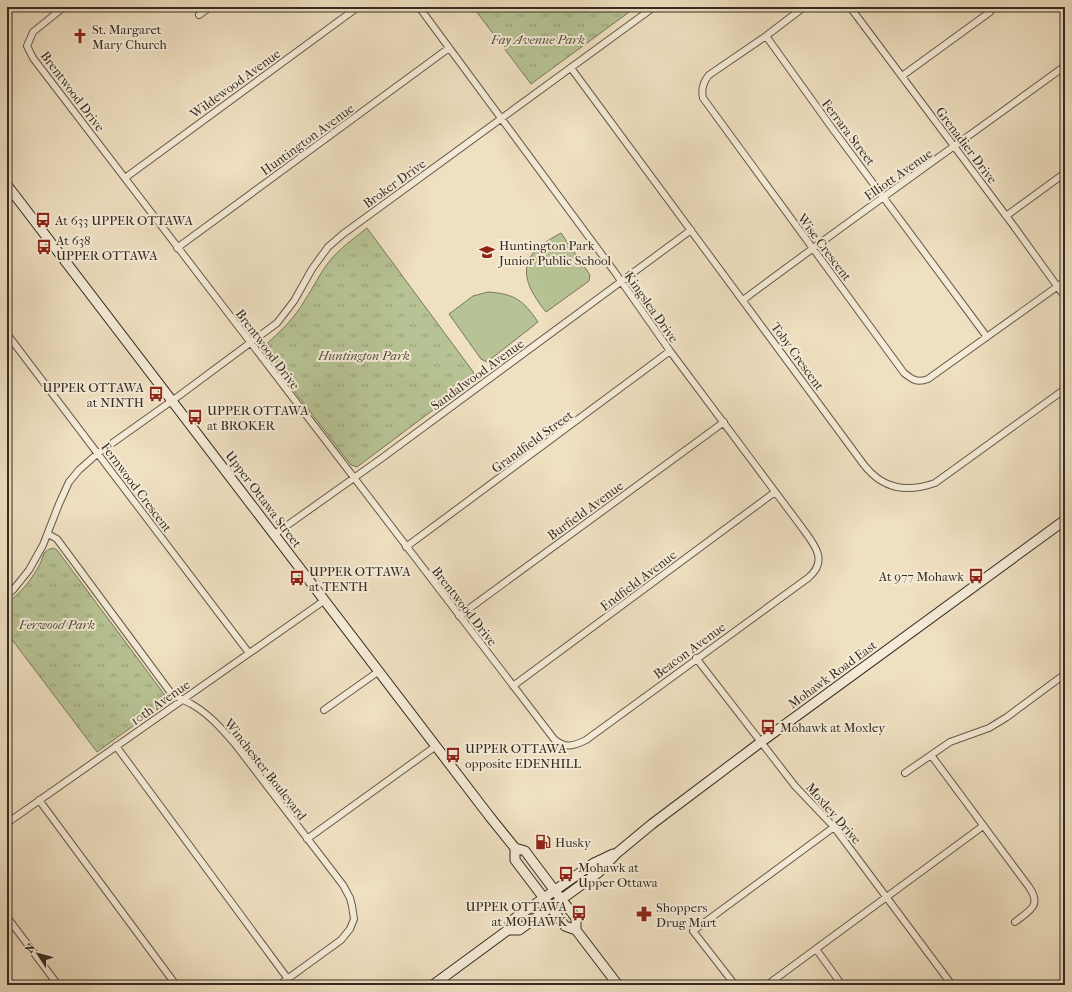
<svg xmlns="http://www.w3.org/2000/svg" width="1072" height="992" viewBox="0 0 1072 992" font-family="'IM FELL French Canon',serif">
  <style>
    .green { fill: #b7c394; stroke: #76785c }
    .park { fill: url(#park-tufts); stroke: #76785c }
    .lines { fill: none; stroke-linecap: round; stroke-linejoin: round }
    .street-casing { stroke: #64594a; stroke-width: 8 }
    .secondary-casing { stroke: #352c23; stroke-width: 11 }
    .street { stroke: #f5ebd7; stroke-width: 6 }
    .secondary { stroke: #f5ebd7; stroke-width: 9 }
    .labels { text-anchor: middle; stroke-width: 4; stroke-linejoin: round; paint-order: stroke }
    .poi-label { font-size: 13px; fill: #352c23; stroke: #f5ebd7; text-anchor: start }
    .park-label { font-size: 13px; font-style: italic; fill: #56523f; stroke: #f5ebd7 }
    .street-label { font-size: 13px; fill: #352c23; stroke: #f5ebd7 }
  </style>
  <defs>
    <pattern id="park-tufts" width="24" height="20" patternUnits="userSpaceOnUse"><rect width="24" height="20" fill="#b7c394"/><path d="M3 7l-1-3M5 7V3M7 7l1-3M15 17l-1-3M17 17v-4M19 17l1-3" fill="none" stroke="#969f78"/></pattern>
  </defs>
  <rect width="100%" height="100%" fill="#efe0c1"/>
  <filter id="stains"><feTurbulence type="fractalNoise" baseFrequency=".005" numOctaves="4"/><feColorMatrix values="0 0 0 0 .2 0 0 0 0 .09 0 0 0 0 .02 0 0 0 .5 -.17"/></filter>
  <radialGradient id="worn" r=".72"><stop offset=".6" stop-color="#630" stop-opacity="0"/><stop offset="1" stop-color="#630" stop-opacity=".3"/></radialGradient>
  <!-- green -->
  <path class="green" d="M561,233L590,275L589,281L546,312C529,291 514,265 542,245C548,240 554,237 561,233Z
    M488,292C515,294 523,300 538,322L487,362L481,359L449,314L473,296Z"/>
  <!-- park -->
  <path class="park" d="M473,7H636L531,84Z
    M367,228L477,377L357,467L351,465L263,350L264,346C280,332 295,318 305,300C313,288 319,275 328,263C339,249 353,239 367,228Z
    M53,548L57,550L167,698L166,702L97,752L7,633V603C21,593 32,579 40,564C42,561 42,556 45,552C47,550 50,549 53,548Z"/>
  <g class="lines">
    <defs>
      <path id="street" d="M64,7L33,32L27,46L33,58L554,739C565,749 574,746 586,740L808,578C830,560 813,543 800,525L670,351L614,271L419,7
        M804,7L766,36L709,75C703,82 701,89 703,98L904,373C913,380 917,383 928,379L1065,281
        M850,7L1013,225L1065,297
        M199,15L210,7
        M766,36L832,128L987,337
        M571,68L864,465C883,489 906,493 935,483L1065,389
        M902,76L990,12
        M125,178L358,7
        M1006,216L1065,173
        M177,248L449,48
        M743,300C850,220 958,144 1065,66
        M7,334L249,653
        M48,534L57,539L171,693C178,698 186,701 193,705C210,715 222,729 235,744L343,885L350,898L352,906L354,919L350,929L341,940L279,985
        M275,534L382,458L691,230
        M406,547L670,351
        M7,595L13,590L29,570L43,545L59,504L69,482L79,470L97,454L180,395L277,323L294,301L312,269L328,247L343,234L654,7
        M459,616L724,422
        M696,658L795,786L834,827L952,985
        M513,686L775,492
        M324,710L379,671
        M116,746L288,979
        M931,755L1029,887C1042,906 1030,910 1015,922
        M905,773L950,742L989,728L1007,717L1065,674
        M39,800L176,985
        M7,823L325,600
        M307,839L436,746
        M7,917L58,985
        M816,949L842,985
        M735,985L693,931L834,827
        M767,985L983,826"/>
      <path id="secondary" d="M7,185L490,817L515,848L525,851L561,899L576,918V930
        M515,848V860L565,926L576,930L618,985
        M508,930L511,921L594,863L613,854
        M433,985L508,930H519L599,872L617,853L652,824L761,742L1065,520"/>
    </defs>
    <!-- street casing -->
    <use href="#street" class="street-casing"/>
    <!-- secondary casing -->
    <use href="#secondary" class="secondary-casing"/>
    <!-- street -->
    <use href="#street" class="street"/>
    <!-- secondary -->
    <use href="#secondary" class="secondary"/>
  </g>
  <!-- icons -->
  <defs>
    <symbol id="church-bare" viewBox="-9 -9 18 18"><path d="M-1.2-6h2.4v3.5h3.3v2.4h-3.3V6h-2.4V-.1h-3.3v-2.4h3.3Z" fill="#8f2418" stroke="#f5ebd7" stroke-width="2.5" paint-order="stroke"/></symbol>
    <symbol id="bus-bare" viewBox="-9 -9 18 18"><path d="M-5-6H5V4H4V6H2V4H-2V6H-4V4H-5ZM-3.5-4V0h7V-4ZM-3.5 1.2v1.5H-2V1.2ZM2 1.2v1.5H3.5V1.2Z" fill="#8f2418" stroke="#f5ebd7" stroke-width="2.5" paint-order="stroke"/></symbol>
    <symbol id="school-bare" viewBox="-9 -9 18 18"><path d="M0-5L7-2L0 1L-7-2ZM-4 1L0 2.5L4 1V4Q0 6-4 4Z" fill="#8f2418" stroke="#f5ebd7" stroke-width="2.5" paint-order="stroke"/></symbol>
    <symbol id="fuel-bare" viewBox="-9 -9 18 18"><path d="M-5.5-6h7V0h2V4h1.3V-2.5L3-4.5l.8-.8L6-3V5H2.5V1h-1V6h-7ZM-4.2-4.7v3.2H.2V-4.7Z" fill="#8f2418" stroke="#f5ebd7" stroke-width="2.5" paint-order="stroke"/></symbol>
    <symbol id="pharmacy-bare" viewBox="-9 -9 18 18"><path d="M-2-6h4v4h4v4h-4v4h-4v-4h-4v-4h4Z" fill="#8f2418" stroke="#f5ebd7" stroke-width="2.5" paint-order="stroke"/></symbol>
  </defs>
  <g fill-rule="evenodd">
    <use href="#church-bare" x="69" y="25" width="22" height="22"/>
    <use href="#bus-bare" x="32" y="209" width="22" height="22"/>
    <use href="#bus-bare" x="33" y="236" width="22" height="22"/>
    <use href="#school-bare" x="476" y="241" width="22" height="22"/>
    <use href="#bus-bare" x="145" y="383" width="22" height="22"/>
    <use href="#bus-bare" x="184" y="406" width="22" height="22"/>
    <use href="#bus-bare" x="965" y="565" width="22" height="22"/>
    <use href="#bus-bare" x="286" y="567" width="22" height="22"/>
    <use href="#bus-bare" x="757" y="716" width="22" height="22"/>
    <use href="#bus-bare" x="442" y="744" width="22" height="22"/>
    <use href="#fuel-bare" x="532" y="831" width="22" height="22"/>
    <use href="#bus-bare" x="555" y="863" width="22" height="22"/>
    <use href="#bus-bare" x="568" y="902" width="22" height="22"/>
    <use href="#pharmacy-bare" x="633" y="903" width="22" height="22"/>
  </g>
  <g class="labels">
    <!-- poi labels -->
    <g class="poi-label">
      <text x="92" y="34">St. Margaret<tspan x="92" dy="15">Mary Church</tspan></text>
      <text x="55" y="225">At 633 UPPER OTTAWA</text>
      <text x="56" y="245">At 638<tspan x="56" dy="15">UPPER OTTAWA</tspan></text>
      <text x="499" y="250">Huntington Park<tspan x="499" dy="15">Junior Public School</tspan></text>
      <text x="144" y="392" text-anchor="end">UPPER OTTAWA<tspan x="144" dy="15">at NINTH</tspan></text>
      <text x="207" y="415">UPPER OTTAWA<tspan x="207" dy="15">at BROKER</tspan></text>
      <text x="309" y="576">UPPER OTTAWA<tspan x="309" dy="15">at TENTH</tspan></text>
      <text x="964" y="581" text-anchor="end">At 977 Mohawk</text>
      <text x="780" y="732">Mohawk at Moxley</text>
      <text x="465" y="753">UPPER OTTAWA<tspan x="465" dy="15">opposite EDENHILL</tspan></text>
      <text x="555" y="847">Husky</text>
      <text x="578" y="872">Mohawk at<tspan x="578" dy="15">Upper Ottawa</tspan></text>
      <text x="567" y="911" text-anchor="end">UPPER OTTAWA<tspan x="567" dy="15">at MOHAWK</tspan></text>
      <text x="656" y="912">Shoppers<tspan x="656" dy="15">Drug Mart</tspan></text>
    </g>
    <!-- park labels -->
    <g class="park-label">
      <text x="538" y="44">Fay Avenue Park</text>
      <text x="364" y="360">Huntington Park</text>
      <text x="57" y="629">Ferwood Park</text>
    </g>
    <!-- street labels -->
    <g class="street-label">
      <text transform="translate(235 83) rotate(-36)" y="5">Wildewood Avenue</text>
      <text transform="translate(73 91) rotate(53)" y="5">Brentwood Drive</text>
      <text transform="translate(849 132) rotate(53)" y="5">Ferrara Street</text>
      <text transform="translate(307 139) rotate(-36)" y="5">Huntington Avenue</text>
      <text transform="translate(967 145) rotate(53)" y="5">Grenadier Drive</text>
      <text transform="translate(898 174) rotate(-35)" y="5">Elliott Avenue</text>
      <text transform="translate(394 183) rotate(-36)" y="5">Broker Drive</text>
      <text transform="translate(825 247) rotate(53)" y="5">Wise Crescent</text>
      <text transform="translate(652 307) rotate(55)" y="5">Kingslea Drive</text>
      <text transform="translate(268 349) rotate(53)" y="5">Brentwood Drive</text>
      <text transform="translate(798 356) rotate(54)" y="5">Toby Crescent</text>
      <text transform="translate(477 374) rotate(-36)" y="5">Sandalwood Avenue</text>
      <text transform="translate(532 441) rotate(-36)" y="5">Grandfield Street</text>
      <text transform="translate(137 487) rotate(53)" y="5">Fernwood Crescent</text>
      <text transform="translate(264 499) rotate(53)" y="5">Upper Ottawa Street</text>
      <text transform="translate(585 510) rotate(-36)" y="5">Burfield Avenue</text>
      <text transform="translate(638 580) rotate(-37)" y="5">Endfield Avenue</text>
      <text transform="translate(465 606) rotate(52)" y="5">Brentwood Drive</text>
      <text transform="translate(689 650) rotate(-36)" y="5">Beacon Avenue</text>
      <text transform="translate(832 674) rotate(-36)" y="5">Mohawk Road East</text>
      <text transform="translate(160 702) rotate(-35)" y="5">10th Avenue</text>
      <text transform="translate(266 769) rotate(52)" y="5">Winchester Boulevard</text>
      <text transform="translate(834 813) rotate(49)" y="5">Moxley Drive</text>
    </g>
  </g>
  <!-- margin -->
  <rect width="1072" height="992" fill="none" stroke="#efe0c1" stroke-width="24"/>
  <rect x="8" y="8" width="1056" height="976" fill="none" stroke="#352c23" stroke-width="2"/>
  <rect x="12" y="12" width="1048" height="968" fill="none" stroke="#352c23"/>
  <!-- north arrow -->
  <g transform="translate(38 954) rotate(306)" stroke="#f5ebd7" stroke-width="3" paint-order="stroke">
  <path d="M0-3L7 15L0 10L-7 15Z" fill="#352c23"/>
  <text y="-6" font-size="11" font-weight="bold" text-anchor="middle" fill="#352c23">N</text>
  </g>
  <rect width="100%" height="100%" filter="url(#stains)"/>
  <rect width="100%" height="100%" fill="url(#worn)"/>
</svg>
